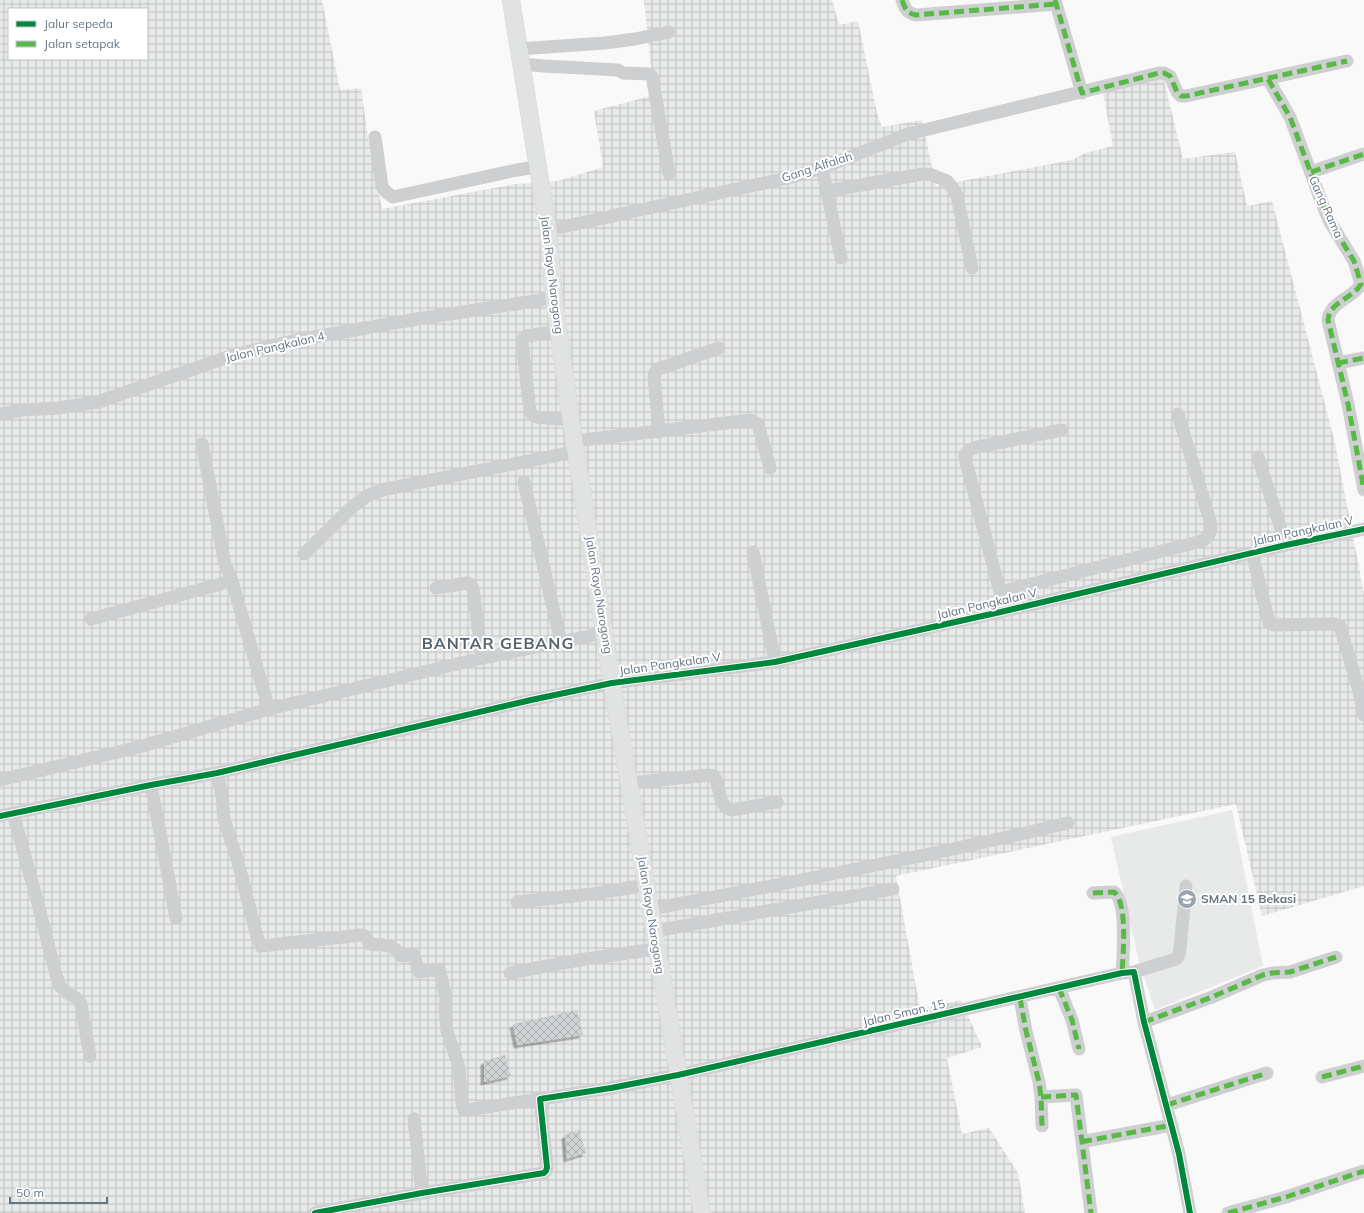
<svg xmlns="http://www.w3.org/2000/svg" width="1364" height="1213" viewBox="0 0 1364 1213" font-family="Mulish,sans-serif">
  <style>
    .built { fill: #e8e9e9 }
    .industrial { fill: url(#industrial-grid); fill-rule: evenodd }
    .building { fill: url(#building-cross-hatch); filter: url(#shadow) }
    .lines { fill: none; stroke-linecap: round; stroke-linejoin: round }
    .major-casing { stroke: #d5d6d7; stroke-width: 18 }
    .minor { stroke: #cecfd0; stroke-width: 13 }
    .major { stroke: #e1e2e2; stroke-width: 17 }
    .quiet { stroke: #58b947; stroke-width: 5; stroke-dasharray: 10 5; stroke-linecap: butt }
    .cycleway-casing { stroke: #fff; stroke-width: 8 }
    .cycleway { stroke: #00873e; stroke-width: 6 }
    .labels { text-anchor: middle; stroke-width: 4; stroke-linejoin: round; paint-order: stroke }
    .street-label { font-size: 12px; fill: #657683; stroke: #fff }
    .poi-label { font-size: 12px; font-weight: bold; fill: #657683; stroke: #fff; text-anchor: start }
    .district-label { font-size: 16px; font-weight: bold; letter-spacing: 1px; fill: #57646e; stroke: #fff }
  </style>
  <defs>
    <pattern id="industrial-grid" width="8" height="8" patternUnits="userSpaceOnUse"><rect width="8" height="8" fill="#e8e9e9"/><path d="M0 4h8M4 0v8" fill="none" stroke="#c0c1c2"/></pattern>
    <pattern id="building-cross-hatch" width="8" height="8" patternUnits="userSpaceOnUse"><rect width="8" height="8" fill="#d0d2d3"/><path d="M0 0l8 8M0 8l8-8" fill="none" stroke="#acafb1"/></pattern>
    <filter id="shadow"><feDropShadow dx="-3.5" dy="3.5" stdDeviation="0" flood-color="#0004"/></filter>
  </defs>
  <rect width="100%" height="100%" fill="#f9f9f9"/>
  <!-- built -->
  <path class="built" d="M1232,810L1263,966L1155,1010L1139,962L1111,837Z"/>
  <!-- industrial -->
  <path class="industrial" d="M0,0H322L340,90L361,88L368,138L382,209L516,184L558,181L603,167L594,111L654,95L644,0H832L839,25L858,21L877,113L882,127L922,120L936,186L1072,160L1085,153L1113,146L1101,82L1162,72L1183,159L1235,152L1247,206L1272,201L1335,443L1364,594V886L1262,916L1236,804L896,876L920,1009L961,1000L982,1047L947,1058L962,1134L989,1128L1018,1173L1025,1213H0ZM9,9H147V59H9Z"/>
  <!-- building -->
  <path class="building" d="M577,1010L583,1035L517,1045L513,1024Z
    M505,1055L511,1076L484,1082V1061Z
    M579,1130L586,1153L567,1159L565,1135Z"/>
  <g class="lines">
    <defs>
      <path id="major" d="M511,0L548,230L554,298L571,420L612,683L702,1213"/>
    </defs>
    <!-- major casing -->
    <use href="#major" class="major-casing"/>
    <!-- minor -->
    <path class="minor" d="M902,0C905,9 907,13 916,15L1056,4
      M1055,0L1082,93
      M518,49L605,43L635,39L669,32
      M521,64L544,66L618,70L623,73L650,74L652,76L669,174
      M1268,79L1290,117L1325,211L1330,222L1354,261L1361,284C1353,299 1330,301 1328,320L1348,404L1364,490
      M375,137L382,186C384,191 388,194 393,197L517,170L536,167
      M822,168L841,258
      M1311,172L1364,154
      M828,191L922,174L932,175L947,181L954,190L957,196L972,268
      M548,230L792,177L822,168L908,134L1159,73H1164L1170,76L1177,92L1181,96H1186L1347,61
      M559,331L526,336L522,340L530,412L532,415L537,417L571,420
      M1338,363L1364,358
      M0,414L22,410L58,408L98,402L234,355L297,340L417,319L554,298
      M659,432L654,376L655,372L658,369L719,348
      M575,441L751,420L758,424L770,468
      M202,444L225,564L232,581L269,709
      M1258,457L1286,545
      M524,482L561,642
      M753,552L775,662
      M1252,553L1269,623L1274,625L1335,624L1340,626L1359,691L1364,715
      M304,554L351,508L368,495L386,489L559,455L576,451
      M436,588L468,583L473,588L482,658
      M1000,592L1202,541C1209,537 1211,533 1211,524L1178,414
      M1005,611L965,458V454L969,450L977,447L1062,430
      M91,619L232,581
      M217,773L222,795L224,819L238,862L257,937L261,946L361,935L365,936L370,944C385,946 391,942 401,956L414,955L419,972L439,969L446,998L445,1009L447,1031L459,1067L462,1104L464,1110H466L540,1099
      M0,780L139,747L269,709L482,658L605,633
      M630,783L709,775L714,776C722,787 716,804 731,810L777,802
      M151,785L176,918
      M13,813L37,900L56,975L60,986L67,993L75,997L81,1004L90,1056
      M0,816L151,785L217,773L531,700L612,683L775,662L1005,611L1286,545L1364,529
      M1093,893L1114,892C1128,903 1123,955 1122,973
      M517,902L592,894L646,885
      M651,909C790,883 930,856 1068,823
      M654,931L893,889
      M1134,972L1144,1022L1179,1154L1190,1213
      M510,973L579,960L656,949
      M1059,988L1072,1020L1079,1049
      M1020,998L1026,1031L1039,1082L1041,1097L1042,1126
      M1144,1022L1212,997L1263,975L1272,973L1290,972L1336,957
      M1322,1077L1364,1066
      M1041,1097L1076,1095L1091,1213
      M1167,1105L1267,1073
      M414,1119L422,1193
      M1082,1141H1086L1172,1125
      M315,1213L422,1193L544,1173L546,1171L547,1167L540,1099L611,1088L678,1075L1122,973L1134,972L1176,959L1179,955L1180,948L1186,886
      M1228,1213L1286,1197L1364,1171"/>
    <!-- major -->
    <use href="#major" class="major"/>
    <!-- quiet -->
    <path class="quiet" d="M902,0C905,9 907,13 916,15L1056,4
      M1055,0L1082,93L1159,73H1164L1170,76L1177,92L1181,96H1186L1347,61
      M1268,79L1290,117L1325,211L1330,222L1354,261L1361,284C1353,299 1330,301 1328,320L1348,404L1364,490
      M1311,172L1364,154
      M1338,363L1364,358
      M1093,893L1114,892C1128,903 1123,955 1122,973
      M1059,988L1072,1020L1079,1049
      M1020,998L1026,1031L1039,1082L1041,1097L1042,1126
      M1144,1022L1212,997L1263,975L1272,973L1290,972L1336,957
      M1322,1077L1364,1066
      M1041,1097L1076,1095L1091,1213
      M1167,1105L1267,1073
      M1082,1141H1086L1172,1125
      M1228,1213L1286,1197L1364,1171"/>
    <defs>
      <path id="cycleway" d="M0,816L151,785L217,773L531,700L612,683L775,662L1005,611L1286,545L1364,529
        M315,1213L422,1193L544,1173L546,1171L547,1167L540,1099L611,1088L678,1075L1122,973L1134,972L1144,1022L1179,1154L1190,1213"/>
    </defs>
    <!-- cycleway casing -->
    <use href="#cycleway" class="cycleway-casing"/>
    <!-- cycleway -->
    <use href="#cycleway" class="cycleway"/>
  </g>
  <!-- icons -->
  <defs>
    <symbol id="school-disc" viewBox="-11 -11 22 22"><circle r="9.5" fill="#99a4ac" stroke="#fff"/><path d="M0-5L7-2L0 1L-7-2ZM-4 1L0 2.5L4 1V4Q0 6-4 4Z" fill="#fff"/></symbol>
  </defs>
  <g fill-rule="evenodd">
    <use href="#school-disc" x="1176" y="888" width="22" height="22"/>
  </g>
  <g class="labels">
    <!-- street labels -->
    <g class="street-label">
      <text transform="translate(817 167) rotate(-18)" y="4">Gang Alfalah</text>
      <text transform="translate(1326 207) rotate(66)" y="4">Gang Rama</text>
      <text transform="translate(552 275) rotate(83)" y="4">Jalan Raya Narogong</text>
      <text transform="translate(275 347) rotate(-13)" y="4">Jalan Pangkalan 4</text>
      <text transform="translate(1303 531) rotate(-12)" y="4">Jalan Pangkalan V</text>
      <text transform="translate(599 595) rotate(81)" y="4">Jalan Raya Narogong</text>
      <text transform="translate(987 604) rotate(-13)" y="4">Jalan Pangkalan V</text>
      <text transform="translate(670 664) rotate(-8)" y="4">Jalan Pangkalan V</text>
      <text transform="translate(651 915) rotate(81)" y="4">Jalan Raya Narogong</text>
      <text transform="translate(904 1013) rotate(-13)" y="4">Jalan Sman. 15</text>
    </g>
    <!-- poi labels -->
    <g class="poi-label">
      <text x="1201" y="903">SMAN 15 Bekasi</text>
    </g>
    <!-- district labels -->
    <g class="district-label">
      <text x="498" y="649">BANTAR GEBANG</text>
    </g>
  </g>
  <!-- legend -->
  <rect x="8" y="8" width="140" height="52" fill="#ffffff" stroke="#c1c8cd"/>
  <rect x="16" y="21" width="20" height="6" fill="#00873e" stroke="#c1c8cd"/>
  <text x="44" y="28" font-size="12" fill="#657683">Jalur sepeda</text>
  <rect x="16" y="41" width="20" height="6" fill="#58b947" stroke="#c1c8cd"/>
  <text x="44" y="48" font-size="12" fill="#657683">Jalan setapak</text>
  <!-- scale -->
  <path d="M10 1197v6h97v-6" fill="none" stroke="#657683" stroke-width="2"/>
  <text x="16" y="1197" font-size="12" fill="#657683" stroke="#ffffff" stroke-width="3" paint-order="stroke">50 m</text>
</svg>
